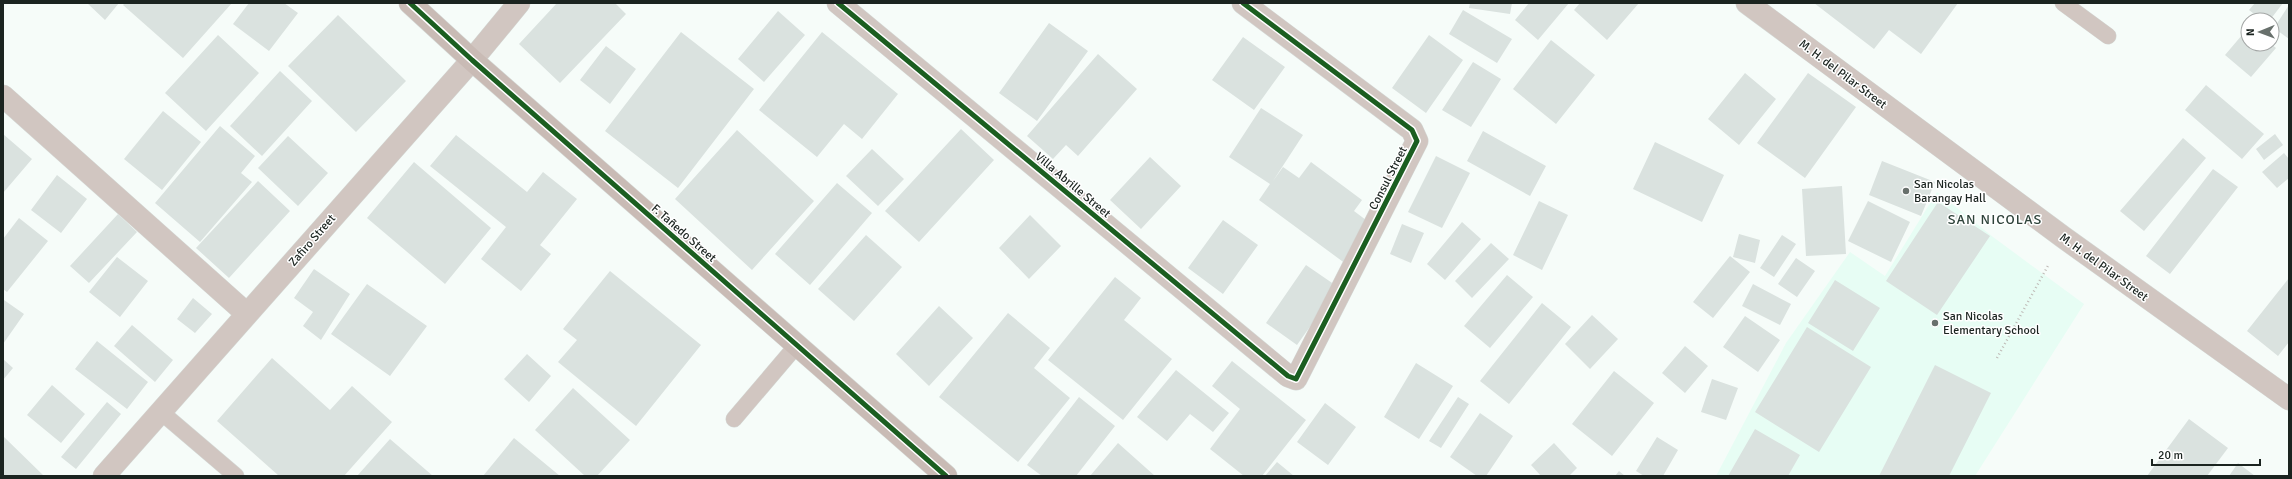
<svg xmlns="http://www.w3.org/2000/svg" width="2292" height="479" viewBox="0 0 2292 479" font-family="Signika,sans-serif">
  <style>
    .built { fill: #e7fdf4 }
    .building { fill: #dae2df }
    .lines { fill: none; stroke-linecap: round; stroke-linejoin: round }
    .service-casing { stroke: #d4d9d6; stroke-width: 17 }
    .minor-casing { stroke: #d4d9d6; stroke-width: 23 }
    .tertiary-casing { stroke: #d4d9d6; stroke-width: 23 }
    .secondary-casing { stroke: #d4d9d6; stroke-width: 23 }
    .path { stroke: #beb9b5; stroke-width: 2.5; stroke-dasharray: 1 3; stroke-linecap: butt }
    .service { stroke: #d1c6c1; stroke-width: 16 }
    .minor { stroke: #d1c6c1; stroke-width: 22 }
    .tertiary { stroke: #d1c6c1; stroke-width: 22 }
    .secondary { stroke: #c9bbb5; stroke-width: 22 }
    .cycleway-casing { stroke: #fff; stroke-width: 8 }
    .cycleway { stroke: #1b5e20; stroke-width: 5 }
    .poi-dot { fill: #68706c; stroke: #fff; stroke-width: 1.5 }
    .labels { text-anchor: middle; stroke-width: 3; stroke-linejoin: round; paint-order: stroke }
    .street-label { font-size: 12px; fill: #1b2420; stroke: #fff }
    .poi-label { font-size: 12px; fill: #1b2420; stroke: #fff; text-anchor: start }
    .quarter-label { font-size: 14px; letter-spacing: 1px; fill: #2f443b; stroke: #fff }
  </style>
  <rect width="100%" height="100%" fill="#f6fcf9"/>
  <!-- built -->
  <path class="built" d="M1937,192L1993,237L2084,304L1975,476H1716L1786,343L1850,252L1885,276Z"/>
  <!-- building -->
  <path class="building" d="M87,3H119L105,20Z
    M125,3H232L183,58L123,5Z
    M249,3H284L298,13L269,51L233,24Z
    M557,3H615L626,14L560,83L519,44Z
    M1470,3H1512L1510,14L1469,8Z
    M1529,3H1569L1538,40L1515,20Z
    M1580,3H1639L1607,40L1574,10Z
    M1814,3H1958L1921,54L1889,30L1874,49Z
    M2255,3H2283L2270,20H2262L2249,10Z
    M2289,5V39L2274,28Z
    M1463,10L1512,39L1497,63L1449,34Z
    M778,11L805,35L764,82L738,59Z
    M338,15L406,81L356,132L288,66Z
    M1049,23L1088,51L1037,121L999,93Z
    M2248,28V44H2271L2276,48L2251,77L2225,55Z
    M681,32L754,89L678,188L605,131Z
    M822,32L898,94L862,139L844,124L817,157L759,110Z
    M218,35L259,73L206,131L165,93Z
    M1429,35L1463,60L1426,113L1392,88Z
    M1243,37L1285,67L1254,110L1212,80Z
    M1551,40L1595,75L1556,124L1513,89Z
    M606,46L636,69L610,104L580,80Z
    M1098,54L1137,89L1078,156L1066,145L1053,159L1027,136Z
    M1473,62L1501,79L1471,127L1442,110Z
    M280,71L312,101L262,156L230,126Z
    M1745,73L1776,99L1739,145L1708,119Z
    M1808,73L1856,107L1805,178L1757,143Z
    M2206,85L2264,134L2242,159L2185,110Z
    M1261,108L1303,135L1273,181L1283,167L1299,178L1311,162L1362,200L1354,211L1374,226L1346,264L1259,200L1270,184L1229,157Z
    M163,111L201,142L162,190L124,159Z
    M220,126L255,156L241,173L252,182L200,242L155,203Z
    M961,129L994,160L919,242L885,211Z
    M737,130L814,201L752,270L675,199Z
    M1483,131L1546,166L1530,196L1467,161Z
    M3,134L32,159L3,193Z
    M2275,134L2283,145L2264,160L2256,149Z
    M456,135L527,192L543,172L577,199L540,245L551,254L521,291L481,259L506,227L430,166Z
    M288,136L328,173L298,206L258,168Z
    M2183,138L2206,158L2144,231L2120,211Z
    M1655,142L1724,175L1702,222L1633,189Z
    M872,149L904,179L878,206L846,176Z
    M2284,153L2289,159V178L2277,188L2262,172Z
    M1436,156L1470,173L1442,228L1408,212Z
    M1150,157L1181,186L1141,229L1110,200Z
    M1882,161L1935,182L1921,216L1869,195Z
    M414,162L491,228L445,284L367,218Z
    M2213,169L2238,187L2170,274L2146,256Z
    M57,175L87,199L61,233L31,210Z
    M258,181L290,211L229,278L196,248Z
    M837,183L872,213L810,285L775,254Z
    M1842,186L1846,254L1806,256L1802,189Z
    M1539,201L1568,215L1542,270L1513,255Z
    M1868,201L1910,222L1891,262L1848,241Z
    M1938,202L1990,236L1937,315L1886,281Z
    M118,214L137,232L89,283L70,266Z
    M1030,215L1061,246L1029,279L999,248Z
    M19,218L48,241L7,292L3,289V239Z
    M1223,220L1258,245L1223,294L1188,268Z
    M1462,222L1481,239L1445,280L1427,264Z
    M1402,224L1424,233L1411,263L1390,254Z
    M1739,234L1760,240L1755,263L1733,257Z
    M866,235L902,267L854,321L818,289Z
    M1782,235L1796,244L1774,277L1760,268Z
    M1491,243L1509,259L1472,298L1455,281Z
    M1730,256L1750,272L1713,318L1693,302Z
    M117,257L148,281L120,317L89,292Z
    M1796,258L1815,271L1797,297L1778,284Z
    M1306,265L1338,287L1297,345L1266,323Z
    M314,269L350,294L321,340L303,326L313,312L294,298Z
    M610,271L701,345L636,426L558,362L577,340L563,329Z
    M1507,275L1533,297L1490,348L1464,326Z
    M1115,277L1141,298L1124,320L1172,359L1123,420L1048,360Z
    M2289,278V342L2278,356L2247,331Z
    M1835,280L1880,308L1853,351L1808,323Z
    M367,284L427,326L390,376L331,334Z
    M1753,284L1791,304L1780,325L1742,306Z
    M193,298L212,314L195,333L177,319Z
    M4,300L24,314L3,344V302Z
    M1542,303L1571,327L1509,404L1480,381Z
    M939,306L973,338L929,386L896,354Z
    M1008,313L1050,348L1034,368L1070,398L1018,462L939,397Z
    M1592,315L1618,339L1590,369L1565,344Z
    M1745,316L1780,340L1758,372L1723,347Z
    M132,325L173,360L155,382L114,346Z
    M1807,327L1871,367L1819,452L1755,412Z
    M97,341L148,382L127,409L75,369Z
    M1685,346L1708,366L1685,393L1662,373Z
    M527,354L551,376L529,402L504,379Z
    M272,358L330,410L352,386L392,422L344,476H279L217,421Z
    M3,359L13,368L3,380Z
    M1232,361L1306,420L1262,476H1244L1210,449L1240,409L1212,386Z
    M1416,363L1453,386L1419,439L1384,417Z
    M1935,365L1991,393L1949,476H1879Z
    M1176,370L1229,413L1213,432L1190,414L1167,441L1137,417Z
    M1614,371L1654,403L1612,456L1572,424Z
    M1712,379L1738,388L1726,420L1701,412Z
    M52,385L85,414L61,443L27,415Z
    M573,388L630,440L597,476H585L535,430Z
    M1079,397L1115,426L1076,476H1042L1027,465Z
    M1458,397L1469,404L1441,448L1429,441Z
    M107,402L121,414L76,469L61,457Z
    M1325,403L1356,427L1328,465L1297,442Z
    M1480,413L1513,436L1486,476H1477L1450,457Z
    M2189,419L2228,448L2207,476H2147Z
    M1755,429L1800,455L1788,476H1728Z
    M3,436L44,476H3Z
    M1657,437L1678,450L1663,476H1644L1636,471Z
    M514,438L560,476H483Z
    M390,439L433,476H357Z
    M1118,443L1155,476H1090Z
    M1554,443L1577,468L1569,476H1541L1531,465Z
    M1277,462L1294,476H1265Z
    M2238,463L2255,476H2229Z
    M1619,471L1625,476H1615Z"/>
  <g class="lines">
    <defs>
      <path id="service" d="M2063,3L2108,36
        M161,412L236,476
        M734,419L797,345"/>
      <path id="minor" d="M838,3L1288,376L1296,379L1417,141L1412,130L1243,3
        M3,96L247,314
        M104,476L472,60L519,3"/>
      <path id="tertiary" d="M1747,3L2063,237L2289,399"/>
      <path id="secondary" d="M410,3L472,60L946,476"/>
    </defs>
    <!-- service casing -->
    <use href="#service" class="service-casing"/>
    <!-- minor casing -->
    <use href="#minor" class="minor-casing"/>
    <!-- tertiary casing -->
    <use href="#tertiary" class="tertiary-casing"/>
    <!-- secondary casing -->
    <use href="#secondary" class="secondary-casing"/>
    <!-- path -->
    <path class="path" d="M1997,358L2049,264"/>
    <!-- service -->
    <use href="#service" class="service"/>
    <!-- minor -->
    <use href="#minor" class="minor"/>
    <!-- tertiary -->
    <use href="#tertiary" class="tertiary"/>
    <!-- secondary -->
    <use href="#secondary" class="secondary"/>
    <defs>
      <path id="cycleway" d="M410,3L472,60L946,476
        M838,3L1288,376L1296,379L1417,141L1412,130L1243,3"/>
    </defs>
    <!-- cycleway casing -->
    <use href="#cycleway" class="cycleway-casing"/>
    <!-- cycleway -->
    <use href="#cycleway" class="cycleway"/>
  </g>
  <!-- markers -->
  <g class="poi-dot">
    <circle cx="1906" cy="191" r="4"/>
    <circle cx="1935" cy="323" r="4"/>
  </g>
  <g class="labels">
    <!-- street labels -->
    <g class="street-label">
      <text transform="translate(1843 74) rotate(37)" y="4">M. H. del Pilar Street</text>
      <text transform="translate(1388 178) rotate(-63)" y="4">Consul Street</text>
      <text transform="translate(1073 185) rotate(40)" y="4">Villa Abrille Street</text>
      <text transform="translate(684 233) rotate(41)" y="4">F. Tañedo Street</text>
      <text transform="translate(312 240) rotate(-49)" y="4">Zafiro Street</text>
      <text transform="translate(2104 267) rotate(36)" y="4">M. H. del Pilar Street</text>
    </g>
    <!-- poi labels -->
    <g class="poi-label">
      <text x="1914" y="188">San Nicolas<tspan x="1914" dy="14">Barangay Hall</tspan></text>
      <text x="1943" y="320">San Nicolas<tspan x="1943" dy="14">Elementary School</tspan></text>
    </g>
    <!-- quarter labels -->
    <g class="quarter-label">
      <text x="1995" y="224">SAN NICOLAS</text>
    </g>
  </g>
  <!-- border -->
  <rect width="2292" height="479" fill="none" stroke="#1b2420" stroke-width="8"/>
  <!-- north arrow -->
  <g transform="translate(2260 32) rotate(269)"><circle r="19" fill="#ffffff" stroke="#a4a7a6"/>
  <path d="M0-3L7 15L0 10L-7 15Z" fill="#68706c"/>
  <text y="-6" font-size="11" font-weight="bold" text-anchor="middle" fill="#1b2420">N</text>
  </g>
  <!-- scale -->
  <path d="M2152 459v6h108v-6" fill="none" stroke="#1b2420" stroke-width="2"/>
  <text x="2158" y="459" font-size="12" fill="#1b2420" stroke="#ffffff" stroke-width="3" paint-order="stroke">20 m</text>
</svg>
